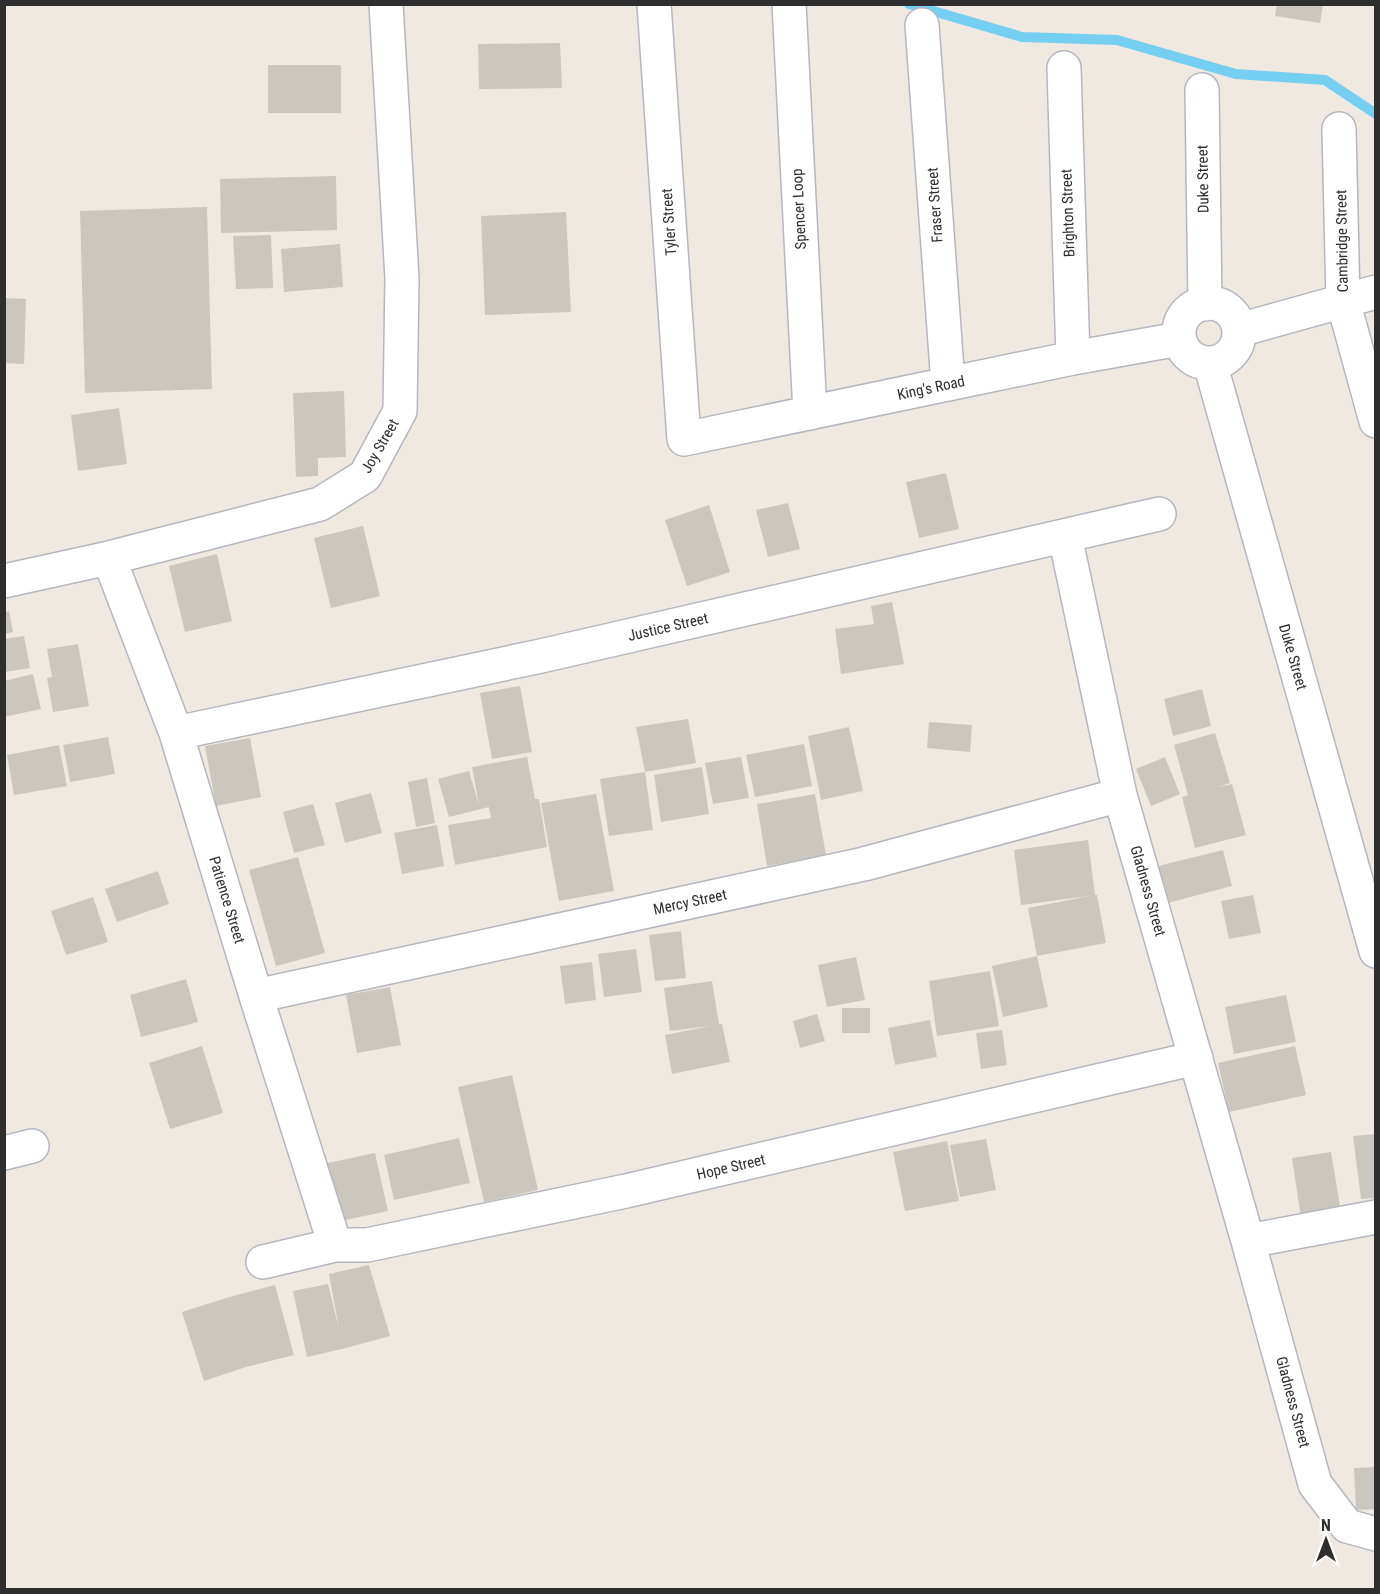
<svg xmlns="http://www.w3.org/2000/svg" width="1380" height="1594" viewBox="0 0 1380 1594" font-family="'Roboto Condensed',sans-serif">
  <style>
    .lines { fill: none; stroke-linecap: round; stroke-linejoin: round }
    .stream { stroke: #75cff0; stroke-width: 10 }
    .building { fill: #cbc7bf }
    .minor-casing { stroke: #b4b7c1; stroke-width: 36 }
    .minor { stroke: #fff; stroke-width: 33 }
    .labels { text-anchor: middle; stroke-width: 4.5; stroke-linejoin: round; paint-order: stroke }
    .street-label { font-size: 15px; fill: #2e2e2e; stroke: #fff }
  </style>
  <rect width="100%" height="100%" fill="#efe9e1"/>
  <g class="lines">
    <!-- stream -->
    <path class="stream" d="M909,4L1022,37L1117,40L1236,74L1325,80L1376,114"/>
  </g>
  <!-- building -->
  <path class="building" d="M1277,4H1323L1320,23L1275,16Z
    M560,43L562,88L479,89L478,44Z
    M268,65H341V113H268Z
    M336,176L337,230L221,233L220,179Z
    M207,207L212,389L85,393L80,211Z
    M566,212L571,312L485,315L481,216Z
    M271,235L273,288L236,289L233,236Z
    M340,244L343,287L284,292L281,249Z
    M4,298L26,299L24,364L4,363Z
    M344,391L346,457L318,458V476L296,477L293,393Z
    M119,408L127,464L78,471L71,415Z
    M946,473L959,529L919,538L906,482Z
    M788,503L800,549L768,557L756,510Z
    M709,505L730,572L687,586L665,520Z
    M363,526L380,596L331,608L314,538Z
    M217,554L232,621L185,632L169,566Z
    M892,602L904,664L841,674L835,629L874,624L871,606Z
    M9,611L13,632L5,634V612Z
    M24,636L30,668L4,672V639Z
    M78,644L89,706L53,712L47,678L52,677L47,649Z
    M33,674L41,709L4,717V681Z
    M520,686L532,752L492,759L480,693Z
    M1202,689L1211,726L1173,736L1164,699Z
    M688,719L696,763L645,772L636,727Z
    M929,722L972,725L970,752L927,748Z
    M849,727L863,791L821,800L808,736Z
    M1215,733L1230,783L1218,787L1232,784L1246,835L1195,848L1182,797L1188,795L1174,745Z
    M108,737L115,774L70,782L63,745Z
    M250,738L261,797L216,806L205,746Z
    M804,744L812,786L755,797L746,755Z
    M59,745L67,786L14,795L7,755Z
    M527,757L535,799H539L547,847L455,865L448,825L491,818L489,807L449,817L438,779L469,771L479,805L472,767Z
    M741,757L749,798L713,804L705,763Z
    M1165,757L1180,794L1151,806L1136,769Z
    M702,767L709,814L661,822L654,775Z
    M645,772L653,830L609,836L600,779Z
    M427,778L435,823L416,827L408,782Z
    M371,793L382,833L345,843L335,803Z
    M596,794L614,891L559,901L541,803Z
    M815,794L826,855L767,866L757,804Z
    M313,804L325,845L294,853L283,812Z
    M437,825L444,866L402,874L394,833Z
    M1088,840L1095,895H1097L1106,943L1037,956L1028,908L1089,896L1021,905L1014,850Z
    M1223,850L1232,886L1168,903L1158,866Z
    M298,857L325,953L276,966L249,870Z
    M158,871L169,904L117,922L105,889Z
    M1253,895L1261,933L1229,939L1221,901Z
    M93,897L108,942L66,955L51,911Z
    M681,931L686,978L655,981L649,935Z
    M636,949L642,992L604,997L598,954Z
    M1037,956L1048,1007L1003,1017L992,966Z
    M856,957L865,1000L827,1007L818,965Z
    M592,962L596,1000L565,1004L560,966Z
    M990,971L999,1026L937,1036L929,981Z
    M186,979L198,1022L141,1037L130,995Z
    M712,981L719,1024H722L730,1062L672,1074L665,1035L710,1026L670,1031L664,988Z
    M390,987L401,1045L357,1053L346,995Z
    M1286,995L1296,1042L1234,1054L1225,1007Z
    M842,1008H870V1033H842Z
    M817,1014L825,1041L800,1048L793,1021Z
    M930,1020L937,1057L895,1065L888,1028Z
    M1002,1030L1007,1065L981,1069L976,1033Z
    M202,1046L223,1113L170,1129L149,1063Z
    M1295,1046L1306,1095L1229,1112L1218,1063Z
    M512,1075L538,1190L484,1202L458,1087Z
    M1376,1134V1198L1361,1199L1353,1136Z
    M459,1138L470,1183L394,1200L384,1155Z
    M986,1139L996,1190L960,1197L950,1145Z
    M947,1141L959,1201L905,1211L893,1152Z
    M1331,1152L1341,1212L1301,1218L1292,1158Z
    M375,1153L388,1211L336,1222L323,1164Z
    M369,1265L390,1336L342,1349L307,1357L293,1291L328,1284L339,1329L329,1274Z
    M275,1285L294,1355L246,1367L204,1381L182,1312L226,1298Z
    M1376,1467V1509L1356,1510L1354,1468Z"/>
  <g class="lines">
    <defs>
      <path id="minor" d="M654,4L684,439L1073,358L1179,339
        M789,4L810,413
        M922,25L948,384
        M1064,68L1073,358
        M1202,90L1205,304
        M1339,129L1343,301L1376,421
        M1179 333a30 30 0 1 1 60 0a30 30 0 1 1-60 0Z
        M1239,330L1376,292
        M1210,363L1376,951
        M1065,536L1120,795L1248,1241L1315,1484L1347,1526L1376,1534
        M109,558L176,733L256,996L335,1245
        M4,581L109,558L320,504L365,476L400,411L402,278L386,4
        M176,733L541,656L1159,514
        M256,996L864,864L1120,795
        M4,1153L32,1146
        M1248,1241L1376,1217
        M263,1262L335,1245H367L626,1191L1196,1058"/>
    </defs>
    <!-- minor casing -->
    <use href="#minor" class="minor-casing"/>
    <!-- minor -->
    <use href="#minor" class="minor"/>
  </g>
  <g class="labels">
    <!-- street labels -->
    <g class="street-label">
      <text transform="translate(1203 179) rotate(-91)" y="5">Duke Street</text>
      <text transform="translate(935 205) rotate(-94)" y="5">Fraser Street</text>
      <text transform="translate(799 209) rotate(-93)" y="5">Spencer Loop</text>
      <text transform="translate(1068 213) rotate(-92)" y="5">Brighton Street</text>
      <text transform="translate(669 222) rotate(-94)" y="5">Tyler Street</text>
      <text transform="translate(1342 241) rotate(-91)" y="5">Cambridge Street</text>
      <text transform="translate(931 388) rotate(-12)" y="5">King's Road</text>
      <text transform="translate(380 446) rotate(-60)" y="5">Joy Street</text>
      <text transform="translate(668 627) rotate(-13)" y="5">Justice Street</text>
      <text transform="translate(1293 657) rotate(74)" y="5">Duke Street</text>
      <text transform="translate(1148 891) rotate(74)" y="5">Gladness Street</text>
      <text transform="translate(227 900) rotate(73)" y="5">Patience Street</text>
      <text transform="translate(690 902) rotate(-12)" y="5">Mercy Street</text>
      <text transform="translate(731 1167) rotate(-13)" y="5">Hope Street</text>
      <text transform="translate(1293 1402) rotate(75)" y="5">Gladness Street</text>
    </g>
  </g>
  <!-- border -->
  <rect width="1380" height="1594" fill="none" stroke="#2e2e2e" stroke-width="12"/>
  <!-- north arrow -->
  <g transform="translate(1326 1540)" stroke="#ffffff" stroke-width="4.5" paint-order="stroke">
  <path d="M0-4.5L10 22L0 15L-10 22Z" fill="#2e2e2e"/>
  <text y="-9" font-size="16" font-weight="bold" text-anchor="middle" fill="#2e2e2e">N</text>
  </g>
</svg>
